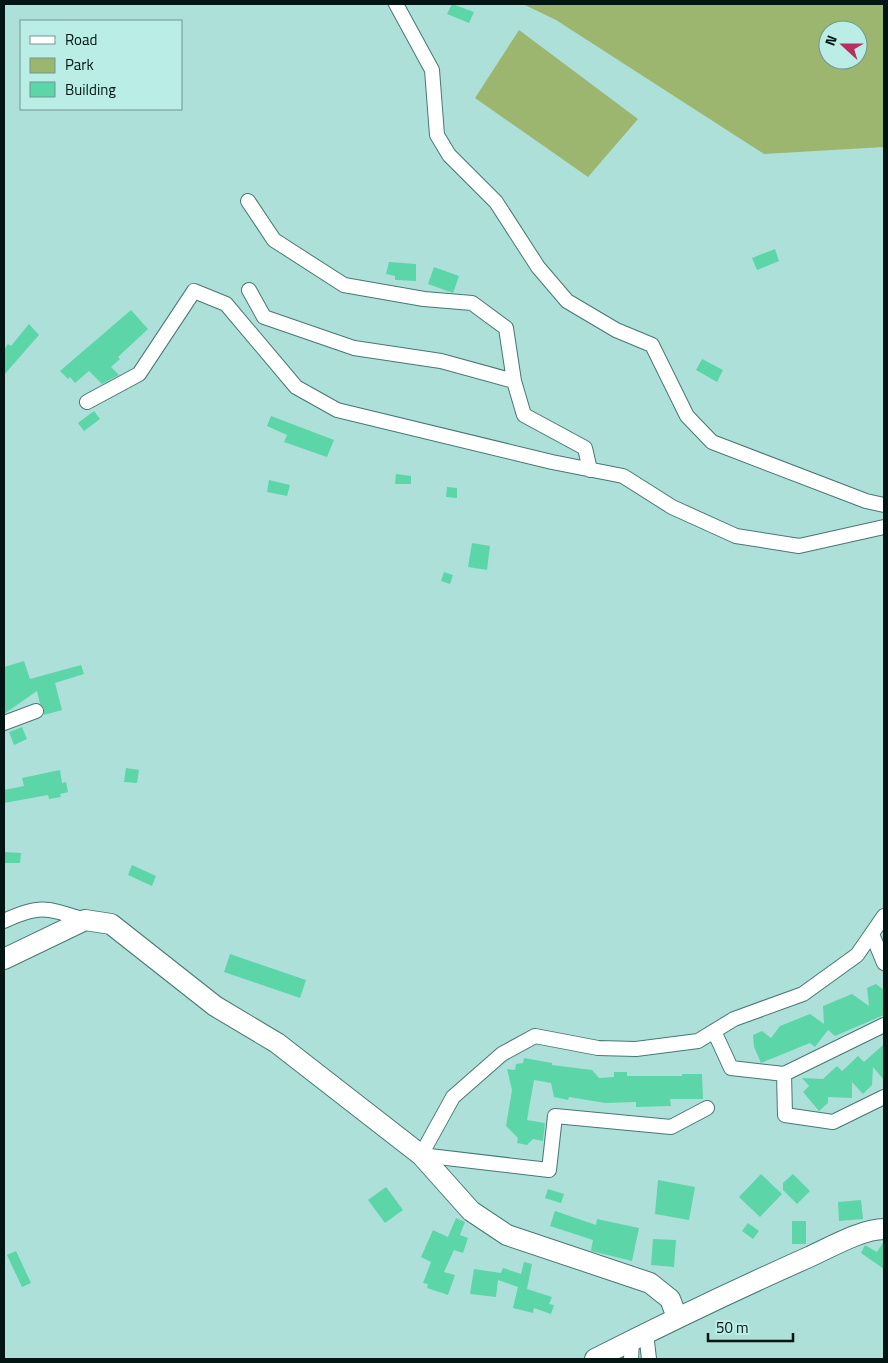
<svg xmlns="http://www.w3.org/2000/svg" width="888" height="1363" viewBox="0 0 888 1363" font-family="'Titillium Web',sans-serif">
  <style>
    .green { fill: #9cb670; fill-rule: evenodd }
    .building { fill: #5cd6a8 }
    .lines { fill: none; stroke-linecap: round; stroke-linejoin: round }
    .street-casing { stroke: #477872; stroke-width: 16 }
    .secondary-casing { stroke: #477872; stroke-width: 22 }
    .street { stroke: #fff; stroke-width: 14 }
    .secondary { stroke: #fff; stroke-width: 20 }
  </style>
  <rect width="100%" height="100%" fill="#ade0d9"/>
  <!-- green -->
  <path class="green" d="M523,4H884V147L764,154L556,20ZM828,30H858V60H828Z
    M519,30L638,119L588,177L475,98Z"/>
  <!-- building -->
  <path class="building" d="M452,4L474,12L469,23L447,14Z
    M775,249L779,261L757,270L752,258Z
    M389,262L416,264V281L395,280V276L386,274Z
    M434,267L459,276L453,293L428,284Z
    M131,310L148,329L118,357L120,359L111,367L119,375L102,384L89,371L75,383L70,377L68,379L60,371Z
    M29,324L39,335L4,375V350L8,344L11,346Z
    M702,359L723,370L717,382L696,370Z
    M94,411L100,419L84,431L78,423Z
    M271,416L334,440L327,457L284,442L287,435L267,426Z
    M396,474L411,476V484H395Z
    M269,480L290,485L287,496L267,492Z
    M447,487L457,488V498L446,497Z
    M472,543L490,546L487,570L468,567Z
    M444,572L453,575L450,584L441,581Z
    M24,661L30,679L81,665L84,674L55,683L62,710L44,715V708L40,704L37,691L4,714V667Z
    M22,727L27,739L14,745L9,732Z
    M126,768L139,770L137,783L124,782Z
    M60,770L62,783L66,782L68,792L60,794L61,797L49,799L48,795L4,803V790L24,786L22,778Z
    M4,852L21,853L20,863H4Z
    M132,865L156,876L152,886L128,875Z
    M230,954L306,980L300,998L224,972Z
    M876,984L884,990V1015L835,1036L828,1030L815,1047L810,1043L761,1063L754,1047L753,1035L762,1031L771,1038L780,1026L810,1014L824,1024L823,1006L852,994L869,1006L867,988Z
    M884,1044V1080L873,1067L872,1085L863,1094L852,1082V1098L828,1097V1103L819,1111L803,1092L809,1086L802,1078L823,1079L837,1066L842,1071L858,1056L864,1062Z
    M524,1058L552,1063V1065L592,1070L599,1078L614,1077V1072H627V1076H682V1074H702L703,1099H670L671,1106L636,1107V1102L605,1103L569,1097L568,1100L554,1097L551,1083L534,1080L527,1120L545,1123L543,1141L533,1139L527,1145L517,1143L518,1138L506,1126L512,1090L507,1069L515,1070L516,1064L523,1063Z
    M761,1174L782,1194L760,1217L739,1197Z
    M793,1174L810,1191L797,1204L783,1190V1183Z
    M658,1180L695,1187L689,1220L655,1214Z
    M386,1187L403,1210L385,1223L368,1200Z
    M548,1189L564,1194L561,1203L545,1198Z
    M861,1200L863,1219L839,1221L838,1202Z
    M555,1211L596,1225L597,1219L639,1228L632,1261L591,1251L593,1240L550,1226Z
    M456,1218L465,1222L460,1235L468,1238L463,1253L454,1250L444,1272L455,1275L448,1295L427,1288L428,1284L423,1283L431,1262L421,1257L433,1230L448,1237Z
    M792,1221H806V1244H792Z
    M748,1223L759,1231L753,1239L742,1231Z
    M653,1239L676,1240L674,1267L651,1265Z
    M884,1241V1269L861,1253L865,1245L877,1252Z
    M16,1251L31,1283L22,1287L7,1255Z
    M524,1262L532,1264L527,1289L552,1297L549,1304L554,1305L551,1314L534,1308L533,1313L513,1308L518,1287L498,1280L496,1297L470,1294L474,1269L501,1273L503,1268L521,1274Z"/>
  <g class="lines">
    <defs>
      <path id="street" d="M396,4L432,70L437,135L449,155L496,202L538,267L567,301L616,330L652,345L687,416L712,442L866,501L884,505
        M248,201L274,240L344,285L424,299L472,303L506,328L514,381L524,415L585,448L590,470
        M249,290L264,317L354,348L441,361L514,381
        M87,402L139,374L194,291L226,304L296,387L337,410L552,462L623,476L672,507L736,536L799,546L884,527
        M4,723L36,711
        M4,921C41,904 47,908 85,920
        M872,934L884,963
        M714,1031L731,1068L784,1074L884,1025
        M784,1074L785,1115L833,1122L884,1097
        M707,1108L671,1127L555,1116L549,1170L421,1155L453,1097L502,1054L535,1036L598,1048L636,1049L698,1041L734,1019L803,994L857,955L884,916
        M646,1333L649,1359
        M631,1359L632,1340"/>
      <path id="secondary" d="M4,959L85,920L111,924L215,1006L277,1043L421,1155L471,1211L507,1235L650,1283L670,1299L677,1317
        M595,1359C666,1323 737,1289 809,1257C829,1248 862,1229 884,1229"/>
    </defs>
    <!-- street casing -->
    <use href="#street" class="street-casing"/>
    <!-- secondary casing -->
    <use href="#secondary" class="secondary-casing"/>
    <!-- street -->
    <use href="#street" class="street"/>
    <!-- secondary -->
    <use href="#secondary" class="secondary"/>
  </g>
  <!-- border -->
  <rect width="888" height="1363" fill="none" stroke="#021513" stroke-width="10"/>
  <!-- legend -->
  <rect x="20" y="20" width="162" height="90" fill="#baede6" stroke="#709792"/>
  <rect x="30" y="36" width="25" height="8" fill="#ffffff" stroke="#709792"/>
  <text x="65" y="45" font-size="15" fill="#021513">Road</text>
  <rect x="30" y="58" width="25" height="15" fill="#9cb670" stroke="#709792"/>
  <text x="65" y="70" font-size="15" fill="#021513">Park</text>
  <rect x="30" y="82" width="25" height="15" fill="#5cd6a8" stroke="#709792"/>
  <text x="65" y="95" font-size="15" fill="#021513">Building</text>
  <!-- north arrow -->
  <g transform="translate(843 45) rotate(291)"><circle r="24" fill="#baede6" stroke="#709792"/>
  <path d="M0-4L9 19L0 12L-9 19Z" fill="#bb2d5e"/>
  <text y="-8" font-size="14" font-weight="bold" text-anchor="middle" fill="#021513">N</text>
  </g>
  <!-- scale -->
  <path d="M708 1333v8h85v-8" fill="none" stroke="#021513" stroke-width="2.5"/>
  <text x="716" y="1333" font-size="15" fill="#021513" stroke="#baede6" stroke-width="4" paint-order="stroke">50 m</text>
</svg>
